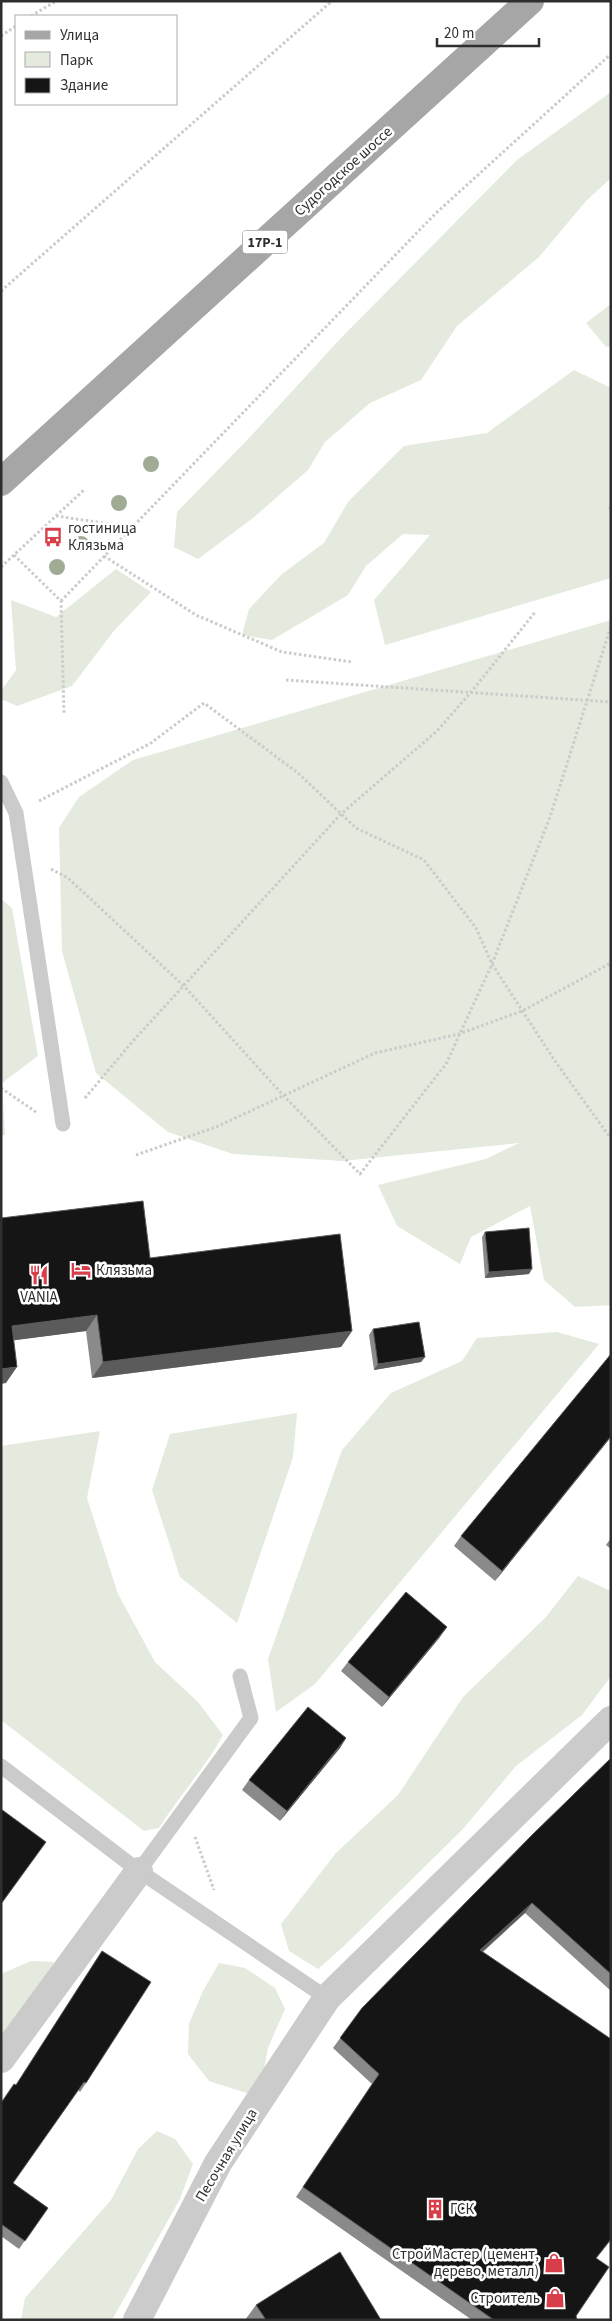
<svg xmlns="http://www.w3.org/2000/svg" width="612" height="2321" viewBox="0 0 612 2321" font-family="'Source Sans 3',sans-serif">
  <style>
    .green { fill: #e4eadd }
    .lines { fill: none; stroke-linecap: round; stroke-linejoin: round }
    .path { stroke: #cbcbcb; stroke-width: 3; stroke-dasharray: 2.5 2.5; stroke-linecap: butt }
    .lane { stroke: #cbcbcb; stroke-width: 15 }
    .street { stroke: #cbcbcb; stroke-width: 28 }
    .primary { stroke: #a6a6a6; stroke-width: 28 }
    .tree { fill: #9fab95 }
    .wall { fill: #8a8a8a }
    .shaded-wall { fill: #5b5b5b }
    .building { fill: #151515; stroke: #5b5b5b }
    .labels { text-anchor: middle; stroke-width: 5; stroke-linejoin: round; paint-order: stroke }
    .shield { fill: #fff; stroke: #6d6d6d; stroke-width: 1 }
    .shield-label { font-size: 14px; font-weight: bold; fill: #2e2e2e }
    .street-label { font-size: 15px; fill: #2e2e2e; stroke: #fff }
    .poi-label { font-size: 15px; fill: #2e2e2e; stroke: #fff; text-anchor: start }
  </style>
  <rect width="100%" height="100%" fill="#fff"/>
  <!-- green -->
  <path class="green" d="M611,92V178L586,201L539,257L457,326L421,380L370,403L325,442L308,470L253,518L198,559L174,547L177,512L250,437L340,339L517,160Z
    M611,304V346L606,347L586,323Z
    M574,370L611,388V578L385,645L374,600L430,535L403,534L366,566L348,595L272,640L242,635L249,609L282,574L324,543L348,502L404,446L487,433Z
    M116,569L151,592L113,632L72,686L17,706L1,699V691L16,670L11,600L56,617Z
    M611,620V1305L575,1307L544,1280L530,1206L471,1237L460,1264L397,1226L378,1185L486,1159L519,1143L342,1161L233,1154L168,1132L96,1073L62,951L59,828L79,797L133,760Z
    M1,899L12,908L38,1056L2,1083L5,1135H1Z
    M557,1332L599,1344L315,1684L276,1712L268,1659L342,1450L391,1393L462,1361L477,1338Z
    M297,1413L293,1457L237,1623L180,1577L152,1490L170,1434Z
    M100,1431L87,1498L118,1594L155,1662L198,1702L223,1735C205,1768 179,1796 159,1828L144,1831L1,1720V1446Z
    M578,1576L611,1591V1676L582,1715L516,1766L463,1829L344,1946L318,1969L289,1951L281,1924L336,1853L398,1795L463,1697L546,1617Z
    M31,1961L54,1962L16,2026L1,2042V1974Z
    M219,1963L245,1968L275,1988L285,2009L268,2048L264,2070L253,2095L209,2081L188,2054L189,2024L203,1991Z
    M157,2131L175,2139L193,2164L180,2199L112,2320H21L25,2298L111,2200L138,2149Z"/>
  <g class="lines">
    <!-- path -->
    <path class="path" d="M31,16L56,1
      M1,36L16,26
      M1,291L332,1
      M609,509L611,507
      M56,516L131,527
      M14,555L61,601L64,713
      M104,556L196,615L282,652L352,662
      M1,567L85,489
      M61,601L435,214L611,54
      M286,680L611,702
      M39,801L151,743L204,703L298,773L356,828L424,860L476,928L492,964L555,1061L609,1136L611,1134
      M51,869L68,878L184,986L283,1095L360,1174L446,1064L492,964L550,817L611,626
      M1,1088L36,1112
      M85,1098L133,1041L341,814L437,731L472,691L536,611
      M136,1155L216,1127L375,1053L459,1034L522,1011L611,963
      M195,1837L214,1890"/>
    <!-- lane -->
    <path class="lane" d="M1,782L16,813L63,1124
      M1,1766L139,1871L327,1998
      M139,1871L251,1718L240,1676"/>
    <!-- street -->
    <path class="street" d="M1,2059L139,1871
      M137,2320L218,2163L327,1998L611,1720"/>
    <!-- primary -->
    <path class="primary" d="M1,482L530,1"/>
  </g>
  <!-- trees -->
  <g class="tree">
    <circle cx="151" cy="464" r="8"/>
    <circle cx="119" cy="503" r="8"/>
    <circle cx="81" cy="544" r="8"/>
    <circle cx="57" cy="567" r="8"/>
  </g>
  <!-- wall -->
  <path class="wall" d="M1,1218L150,1258L352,1331L341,1347L92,1378L86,1331L14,1340L6,1383Z
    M485,1232L529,1274L485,1278L482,1237Z
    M373,1329L425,1357L421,1362L374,1370L369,1335Z
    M611,1354V1437L495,1581L454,1546L461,1536Z
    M611,1538V1549L606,1545Z
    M440,1637L382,1707L341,1671L348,1662Z
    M346,1738L340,1748L280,1821L242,1790L249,1780Z
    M611,1758V1991L525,1913L483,1952L611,2039V2240L596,2259L576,2316L577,2320H472L296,2197L372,2084L333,2048L362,2008Z
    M102,1951L86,2083L80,2092L78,2090L13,2183L48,2208L19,2249L1,2236V2103L16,2085Z
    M256,2305L381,2320H245Z"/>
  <!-- shaded-wall -->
  <path class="shaded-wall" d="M532,1269L529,1274L485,1278L489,1272Z
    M97,1315L86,1331L1,1342L12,1326Z
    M352,1331L341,1347L92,1378L103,1362Z
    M425,1357L421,1362L374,1370L378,1364Z
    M17,1367L6,1383L1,1384V1369Z
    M611,1436V1437L495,1581L502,1571Z
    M447,1627L440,1637L382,1707L389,1697Z
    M346,1738L340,1748L280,1821L287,1811Z
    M532,1903L525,1913L473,1960L480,1950Z"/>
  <!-- building -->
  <path class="building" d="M143,1201L150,1258L340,1234L352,1331L103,1362L97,1315L12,1326L17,1367L1,1369V1218Z
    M529,1228L532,1269L489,1272L485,1232Z
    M419,1322L425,1357L378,1364L373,1329Z
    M611,1354V1436L502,1571L461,1536Z
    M406,1592L447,1627L389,1697L348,1662Z
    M308,1707L346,1738L287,1811L249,1780Z
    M611,1758V1974L532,1903L480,1950L611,2039V2239L596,2258L609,2267L576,2316L577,2320H494L303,2187L379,2074L340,2038L362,2008L532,1835Z
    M1,1809L46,1842L1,1904Z
    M102,1951L151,1982L86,2083L84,2082L13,2183L48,2208L25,2241L1,2224V2103L14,2084L16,2085Z
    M340,2252L381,2320H266L256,2305Z"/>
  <!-- icons -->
  <defs>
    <symbol id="bus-bare" viewBox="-9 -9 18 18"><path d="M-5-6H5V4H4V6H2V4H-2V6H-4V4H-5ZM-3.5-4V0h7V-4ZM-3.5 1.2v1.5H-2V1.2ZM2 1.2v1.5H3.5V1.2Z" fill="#d73e49" stroke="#fff" stroke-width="2.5" paint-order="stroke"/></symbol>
    <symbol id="hotel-bare" viewBox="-9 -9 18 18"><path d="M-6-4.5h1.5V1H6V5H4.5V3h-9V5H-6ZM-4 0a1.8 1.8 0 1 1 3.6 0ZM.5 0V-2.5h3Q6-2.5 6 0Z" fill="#d73e49" stroke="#fff" stroke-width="2.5" paint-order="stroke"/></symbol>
    <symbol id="restaurant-bare" viewBox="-9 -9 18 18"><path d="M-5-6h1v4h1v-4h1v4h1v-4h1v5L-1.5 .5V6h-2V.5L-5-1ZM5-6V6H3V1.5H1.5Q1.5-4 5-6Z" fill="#d73e49" stroke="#fff" stroke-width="2.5" paint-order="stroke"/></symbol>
    <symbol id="building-bare" viewBox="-9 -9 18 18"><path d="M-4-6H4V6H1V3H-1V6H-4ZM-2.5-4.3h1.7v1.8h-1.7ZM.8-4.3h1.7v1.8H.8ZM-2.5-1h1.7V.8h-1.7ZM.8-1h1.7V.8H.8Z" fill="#d73e49" stroke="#fff" stroke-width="2.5" paint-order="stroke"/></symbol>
    <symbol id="shop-bare" viewBox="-9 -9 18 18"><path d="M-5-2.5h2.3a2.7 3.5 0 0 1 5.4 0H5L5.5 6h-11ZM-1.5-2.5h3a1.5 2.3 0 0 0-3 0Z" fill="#d73e49" stroke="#fff" stroke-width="2.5" paint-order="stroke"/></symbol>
  </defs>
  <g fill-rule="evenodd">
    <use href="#bus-bare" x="39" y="523" width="28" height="28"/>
    <use href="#hotel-bare" x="67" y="1256" width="28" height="28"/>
    <use href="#restaurant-bare" x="25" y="1261" width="28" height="28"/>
    <use href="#building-bare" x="421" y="2195" width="28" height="28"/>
    <use href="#shop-bare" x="540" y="2249" width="28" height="28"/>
    <use href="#shop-bare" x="541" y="2284" width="28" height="28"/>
  </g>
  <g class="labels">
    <!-- shield labels -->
    <rect class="shield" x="242.5" y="230.5" width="45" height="23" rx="4"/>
    <g class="shield-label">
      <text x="265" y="247">17Р-1</text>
    </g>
    <!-- street labels -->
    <g class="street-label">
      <text transform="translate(343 171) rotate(-42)" y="5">Судогодское шоссе</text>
      <text transform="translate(226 2155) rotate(-59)" y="5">Песочная улица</text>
    </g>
    <!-- poi labels -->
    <g class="poi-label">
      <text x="68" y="533">гостиница<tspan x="68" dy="17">Клязьма</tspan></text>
      <text x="96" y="1275">Клязьма</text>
      <text x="39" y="1302" text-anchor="middle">VANIA</text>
      <text x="450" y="2214">ГСК</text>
      <text x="539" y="2259" text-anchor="end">СтройМастер (цемент,<tspan x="539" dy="17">дерево, металл)</tspan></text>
      <text x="540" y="2303" text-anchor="end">Строитель</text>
    </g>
  </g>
  <!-- border -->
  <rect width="612" height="2321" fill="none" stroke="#2e2e2e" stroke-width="5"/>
  <!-- legend -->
  <rect x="15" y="15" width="162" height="90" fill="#ffffff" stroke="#ababab"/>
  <rect x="25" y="31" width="25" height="8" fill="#a6a6a6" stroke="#ababab"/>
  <text x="60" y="40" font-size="15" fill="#2e2e2e">Улица</text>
  <rect x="25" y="52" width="25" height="15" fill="#e4eadd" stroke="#ababab"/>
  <text x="60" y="65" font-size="15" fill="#2e2e2e">Парк</text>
  <rect x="25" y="78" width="25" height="15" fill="#151515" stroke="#ababab"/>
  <text x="60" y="90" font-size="15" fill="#2e2e2e">Здание</text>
  <!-- scale -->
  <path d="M437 38v8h102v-8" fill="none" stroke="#2e2e2e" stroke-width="2.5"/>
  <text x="444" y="38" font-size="15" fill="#2e2e2e" stroke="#ffffff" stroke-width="4" paint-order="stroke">20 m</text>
</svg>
